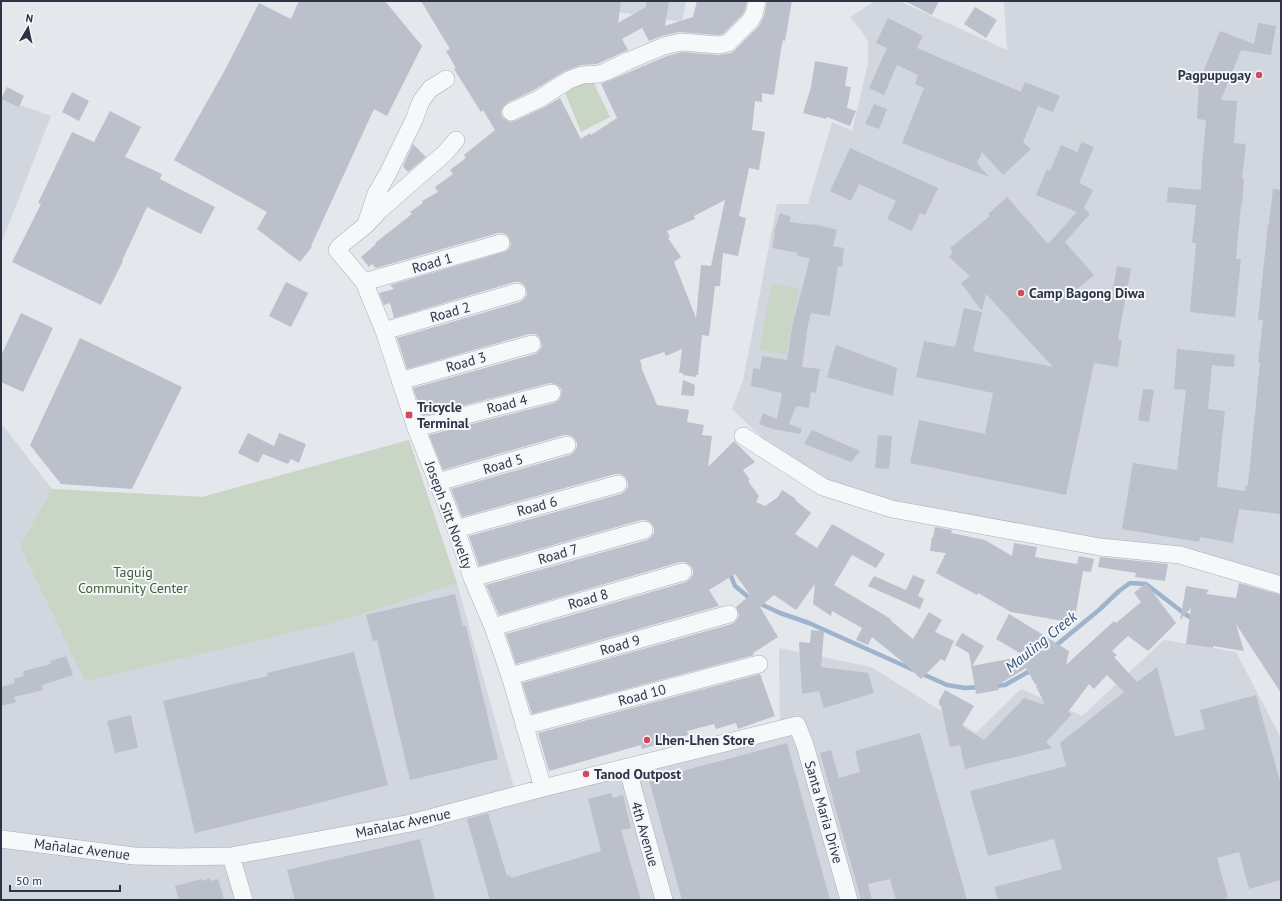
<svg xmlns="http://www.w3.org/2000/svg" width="1282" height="901" viewBox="0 0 1282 901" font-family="'PT Sans',sans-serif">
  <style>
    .built { fill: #d2d6de }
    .green { fill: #c9d6c5 }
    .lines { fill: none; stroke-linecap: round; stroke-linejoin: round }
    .stream { stroke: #9fb4cc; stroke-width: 4.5 }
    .building { fill: #bbc0ca; fill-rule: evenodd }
    .minor-casing { stroke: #a9aeb7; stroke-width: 18 }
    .minor { stroke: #f7f8fa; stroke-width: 17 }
    .poi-dot { fill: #d1495b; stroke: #f4f6f9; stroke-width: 1.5 }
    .labels { text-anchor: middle; stroke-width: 4; stroke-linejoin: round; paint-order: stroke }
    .poi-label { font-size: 14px; font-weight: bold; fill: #2b3445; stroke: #f4f6f9; text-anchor: start }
    .street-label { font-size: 14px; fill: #2b3445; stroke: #f4f6f9 }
    .park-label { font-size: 14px; fill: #3f6138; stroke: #f4f6f9 }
    .water-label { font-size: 15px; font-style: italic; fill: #34527a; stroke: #f4f6f9 }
  </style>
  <rect width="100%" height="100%" fill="#e4e7ec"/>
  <!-- built -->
  <path class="built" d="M562,1H686L682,22L573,5Z
    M875,1H899L1007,50L1004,1H1281V577L1101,541L894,503L826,482L777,452L732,409L743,381L777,204H808L832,122L852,131L868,64V42L861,30L850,17Z
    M1,98L51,116L1,244Z
    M1,423L52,489L202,497L409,440L457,583L518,802L780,733L779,648L871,667L976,733L1021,689L1082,716L1164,640L1236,652L1281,738V900H1Z"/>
  <!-- green -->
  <path class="green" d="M591,77L610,117L581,132L564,90Z
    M772,283L799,289L786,355L759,349Z
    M409,440L457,583L333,623L85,681L20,546L52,489L202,497Z"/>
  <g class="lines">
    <!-- stream -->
    <path class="stream" d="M729,571L735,586L752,600L780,613L809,623L947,685L965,688L980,687
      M1054,647L1099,610L1119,591L1130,583L1146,584L1185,614L1195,620
      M993,686L1005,685L1028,672L1032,667"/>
  </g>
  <!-- building -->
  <path class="building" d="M299,1H385L422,46L387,116L374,109L311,246L312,247L300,262L257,229L267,212L174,160L225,70L259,3L291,19Z
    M421,1H621L618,23L646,7V1H669L665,26L693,17L697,1H747L745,10L742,15L723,34L718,35L679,32L662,36L649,41L642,28L622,39L628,50L597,64L581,65L565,71L534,90L507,103L503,107L501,112L502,117L506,120L510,122L515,121L543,108L560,98L581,139L590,133L591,135L617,118L601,84L667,56L682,52L718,55L731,53L735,50L759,26L764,16L767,1H792L785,41L783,40L781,50L774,95L762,93V102L755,101L752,130L765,132L759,170L749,168L739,216L746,218L738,256L723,253L720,286H715L709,336L702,335L698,375H696V377L683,375V373H679L682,349L666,356L664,352L640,360L642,367H641L657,405L689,410L687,422L704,425L702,435L712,436L708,467L734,441L755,462L743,470L750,480L748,481L759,496L756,502L765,506L778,497L782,490L796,499L795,500L811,513L795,534L817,548L832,524L885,554L876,568L852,555L834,585L891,619L890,620L913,639L929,612L942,620L935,632L954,641L945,661L941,659L921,679L904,663L872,637L868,645L856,640L862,628L832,611L831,616L813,604L815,584L796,610L774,595L760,607L778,637L753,653L754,655L532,714L522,683L732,624L736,621L739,616L738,611L736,607L750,595L735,574L709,590L719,606L516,664L506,634L686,582L690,579L693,575V570L690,565L685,562H680L499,615L486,585L647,540L651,537L654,533V528L651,523L646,520H641L479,566L469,536L621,494L625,491L628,487V482L625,477L620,474H615L462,517L451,489L570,455L574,452L577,447V443L574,438L569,435H564L443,470L429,435L554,403L559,400L561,396L562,390L559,386L555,384L550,383L423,416L413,388L535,354L539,351L542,347L541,341L539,337L535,334H529L407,369L397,338L520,302L524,299L527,295L526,289L524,285L520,282H514L394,318L390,303L384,305L379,293L394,289L390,285L504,252L508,250L511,245L510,240L508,236L503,233H498L376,268L372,264L369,267L361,257L376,244L375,243L412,214L410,212L423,203L422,201L438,192L435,187L453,174L450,170L466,158L464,155L495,130L483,110L481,112L454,69L456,68L446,51L450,49ZM725,200L711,266L701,265L696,318L674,262L681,257L668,238L670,237L667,231L695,219L694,216Z
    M905,1H939L932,15Z
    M975,7L997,20L986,38L964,24Z
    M888,18L923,36L917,48L1021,92L1025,82L1060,96L1053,112L1038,106L1023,142L1031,149L1003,175L982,152L977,163L989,177L902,143L924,88L915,84L918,75L897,65L884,95L869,88L887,48L876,43Z
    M1258,23L1276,26L1271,55L1241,50L1221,100L1237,101L1234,143L1246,144L1242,179H1244L1242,205H1241L1236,259H1241L1235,317L1190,312L1196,243H1192L1196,205L1167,202L1168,187L1201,190L1202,166L1206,120L1197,119L1199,82L1220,31L1254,44Z
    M815,61L848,67L845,86L851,87L847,108L856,111L850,126L827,117L826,119L803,113L811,87Z
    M7,87L24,96L19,107L1,99Z
    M72,92L89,101L79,121L62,112Z
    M874,104L887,109L879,129L865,124Z
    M110,111L141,127L125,157L162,174L160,179L215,207L201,234L147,207L122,261H123L101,305L12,262L41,204L38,203L72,132L94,142Z
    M1082,142L1094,147L1079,183L1093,190L1084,208L1090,214L1065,242L1094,275L1075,291L1111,298L1117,266L1131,269L1118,339L1122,340L1118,367L1094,363L1066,495L910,463L919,420L985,434L993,393L916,377L924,341L955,347L964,308L982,312L973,351L1053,367L986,294L982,311L961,283L970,276L949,257L953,253L950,248L990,216L988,214L1007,197L1048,244L1077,212L1036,195L1047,169L1050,171L1061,145L1077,152Z
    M413,144L426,157L408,172L403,166Z
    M850,148L938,188L925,215L920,213L912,231L887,219L896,201L859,184L851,201L830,191Z
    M1273,189L1281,190V514L1239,509L1233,543L1200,537L1199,542L1122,529L1133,463L1177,470L1186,390L1174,389L1177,349L1235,355L1234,367L1212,365L1208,409L1225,411L1217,487L1245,491L1246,485H1248L1260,362H1258L1263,320H1258L1268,224H1269Z
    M780,213L791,217L789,222L813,225L814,224L837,230L833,246L844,248L842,267L838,266L830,316L811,313L808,324L802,367L820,369L816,393L811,392L809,408L796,406L789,424L802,429L800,434L773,429L759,424L763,413L777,419L782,393L767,390V389L751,386L753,368L760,369L762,356L787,360L793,322L810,258L797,256L798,253L772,248L775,232H774Z
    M286,282L308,293L291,327L269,316Z
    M21,313L53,328L23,392L1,382V356Z
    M80,338L182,387L132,489L61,484L30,445Z
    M836,345L897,368L893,396L827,377Z
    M683,380L695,385L694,396L681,395Z
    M1143,389L1154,390L1149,422L1138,420Z
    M812,430L860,451L851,462L804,444Z
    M248,433L274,446L279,433L306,444L299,463L291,459L288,464L263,454L258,463L238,453Z
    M878,435L892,436L889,469L875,468Z
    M935,527L952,530L951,533L985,540L1012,556L1014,543L1037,547L1035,557L1077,564L1079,556L1094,559L1091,572L1083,571L1074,623L1011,612L978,593L977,595L936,573L946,553L930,551L932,537H933Z
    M1100,557L1168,564L1165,581L1135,577L1136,573L1098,567Z
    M913,575L925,580L918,596L924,599L920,609L868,586L874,576L906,590Z
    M1146,583L1176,623L1148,651L1128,636L1112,651L1117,655L1114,657L1137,682L1157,667L1175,737L1205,729L1200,710L1256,695L1281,785V880L1249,889L1239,852L1217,858L1228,898L1220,900H998L994,887L1062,869L1054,839L988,856L970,791L1066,766L1060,743L1124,692L1107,675L1094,689L1089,684L1068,712L1072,714L1046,742L1052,748L965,769L960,745L950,747L941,706L939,705V701L945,690L974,706L962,726L984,740L1024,698L1045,705L1036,686L1037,684H1035L1026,668L998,685L999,690L976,694L969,653L955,645L962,633L984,646L972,666L1025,656L996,639L1009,614L1069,651L1066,665L1114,621L1116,623L1141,602L1134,593Z
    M1239,583L1281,595V693L1236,624L1244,651L1213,646V648L1186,644L1191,608L1180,620L1186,586L1209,590L1206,594L1236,598Z
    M455,594L463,626H466L498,759L410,780L377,640L373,641L366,615Z
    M811,630L824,631L821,667L868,673L874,693L824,708L819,691L802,694L799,642L810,643Z
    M354,652L388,785L299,808L195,833L163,701L268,676L267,673Z
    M66,656L73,675L42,685L43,690L14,697L16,702L1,706V687L15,683L14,679L24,676L23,671L51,664L50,661Z
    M760,674L775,716L738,729L736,723L716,729L714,724L687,731L688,735L642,749L641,745L549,771L538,733Z
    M131,715L138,748L115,753L107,721Z
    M920,733L967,900H896L890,879L868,884L872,900H861L820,753L831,750L839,778L860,772L855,751Z
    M787,743L830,900H682L649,780Z
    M611,793L613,798L623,795L631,828L621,830L641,900H490L467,819L488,813L507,876L510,875L511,878L601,851L588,799Z
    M420,839L435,900H295L287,870Z
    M210,878L211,881L218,879L224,900H179L175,886L201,879L202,881Z"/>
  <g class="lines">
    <defs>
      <path id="minor" d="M511,112L539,99L569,80L582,75L599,74L605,72L628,61L664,46L681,42L719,45L728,43L750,21L754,14L757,1
        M456,140L445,153L380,210L366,225L340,246L337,250L364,282L384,331L416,428L456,529L472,578L493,627L510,676L543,788
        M367,221L376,194L388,173L414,120L421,101L430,89L446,79
        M364,282L501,243
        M384,331L517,292
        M400,381L532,344
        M416,428L552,393
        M743,436L823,487L892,509L1100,547L1180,555L1281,585
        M438,482L567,445
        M456,529L618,484
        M472,578L644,530
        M493,627L683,572
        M510,676L729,614
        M524,726L759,664
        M627,767L664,900
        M1,839L134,856L179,857L231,856L411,823L543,788L797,725L805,745L849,900
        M231,856L244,900"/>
    </defs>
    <!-- minor casing -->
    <use href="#minor" class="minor-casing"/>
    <!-- minor -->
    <use href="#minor" class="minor"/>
  </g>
  <!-- markers -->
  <g class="poi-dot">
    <circle cx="1259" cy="75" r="4"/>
    <circle cx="1021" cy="293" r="4"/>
    <rect x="405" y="411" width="8" height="8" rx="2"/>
    <circle cx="647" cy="740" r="4"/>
    <circle cx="586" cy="774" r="4"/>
  </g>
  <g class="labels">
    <!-- poi labels -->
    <g class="poi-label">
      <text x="1251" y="80" text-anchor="end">Pagpupugay</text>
      <text x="1029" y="298">Camp Bagong Diwa</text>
      <text x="417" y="412">Tricycle<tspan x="417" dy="16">Terminal</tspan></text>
      <text x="655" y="745">Lhen-Lhen Store</text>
      <text x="594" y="779">Tanod Outpost</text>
    </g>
    <!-- street labels -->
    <g class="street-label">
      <text transform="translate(432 263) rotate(-16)" y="5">Road 1</text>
      <text transform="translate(450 312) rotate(-16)" y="5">Road 2</text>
      <text transform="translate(466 362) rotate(-16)" y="5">Road 3</text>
      <text transform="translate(507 404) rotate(-14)" y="5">Road 4</text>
      <text transform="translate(503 464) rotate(-16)" y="5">Road 5</text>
      <text transform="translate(537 506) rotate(-15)" y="5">Road 6</text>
      <text transform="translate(449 515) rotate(70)" y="5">Joseph Sitt Novelty</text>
      <text transform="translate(558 554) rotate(-16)" y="5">Road 7</text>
      <text transform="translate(588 599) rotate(-16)" y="5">Road 8</text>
      <text transform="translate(620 645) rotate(-16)" y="5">Road 9</text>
      <text transform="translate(642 695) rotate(-15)" y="5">Road 10</text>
      <text transform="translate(824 812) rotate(74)" y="5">Santa Maria Drive</text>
      <text transform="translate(403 823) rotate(-12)" y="5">Mañalac Avenue</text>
      <text transform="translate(645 834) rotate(74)" y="5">4th Avenue</text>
      <text transform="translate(82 849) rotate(7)" y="5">Mañalac Avenue</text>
    </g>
    <!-- park labels -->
    <g class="park-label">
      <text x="133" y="577">Taguig<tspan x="133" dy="16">Community Center</tspan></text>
    </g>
    <!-- water labels -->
    <g class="water-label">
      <text transform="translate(1041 642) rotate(-39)" y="5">Mauling Creek</text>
    </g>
  </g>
  <!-- border -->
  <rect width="1282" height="901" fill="none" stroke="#2b3445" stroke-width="4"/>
  <!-- north arrow -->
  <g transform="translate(28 28) rotate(9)" stroke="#f4f6f9" stroke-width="3" paint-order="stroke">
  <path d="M0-3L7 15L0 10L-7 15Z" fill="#2b3445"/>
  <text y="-6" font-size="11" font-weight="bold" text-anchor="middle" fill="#2b3445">N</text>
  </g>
  <!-- scale -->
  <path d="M10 885v6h110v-6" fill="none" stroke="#2b3445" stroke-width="2"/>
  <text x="16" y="885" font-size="12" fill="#2b3445" stroke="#f4f6f9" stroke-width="3" paint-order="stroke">50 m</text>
</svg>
